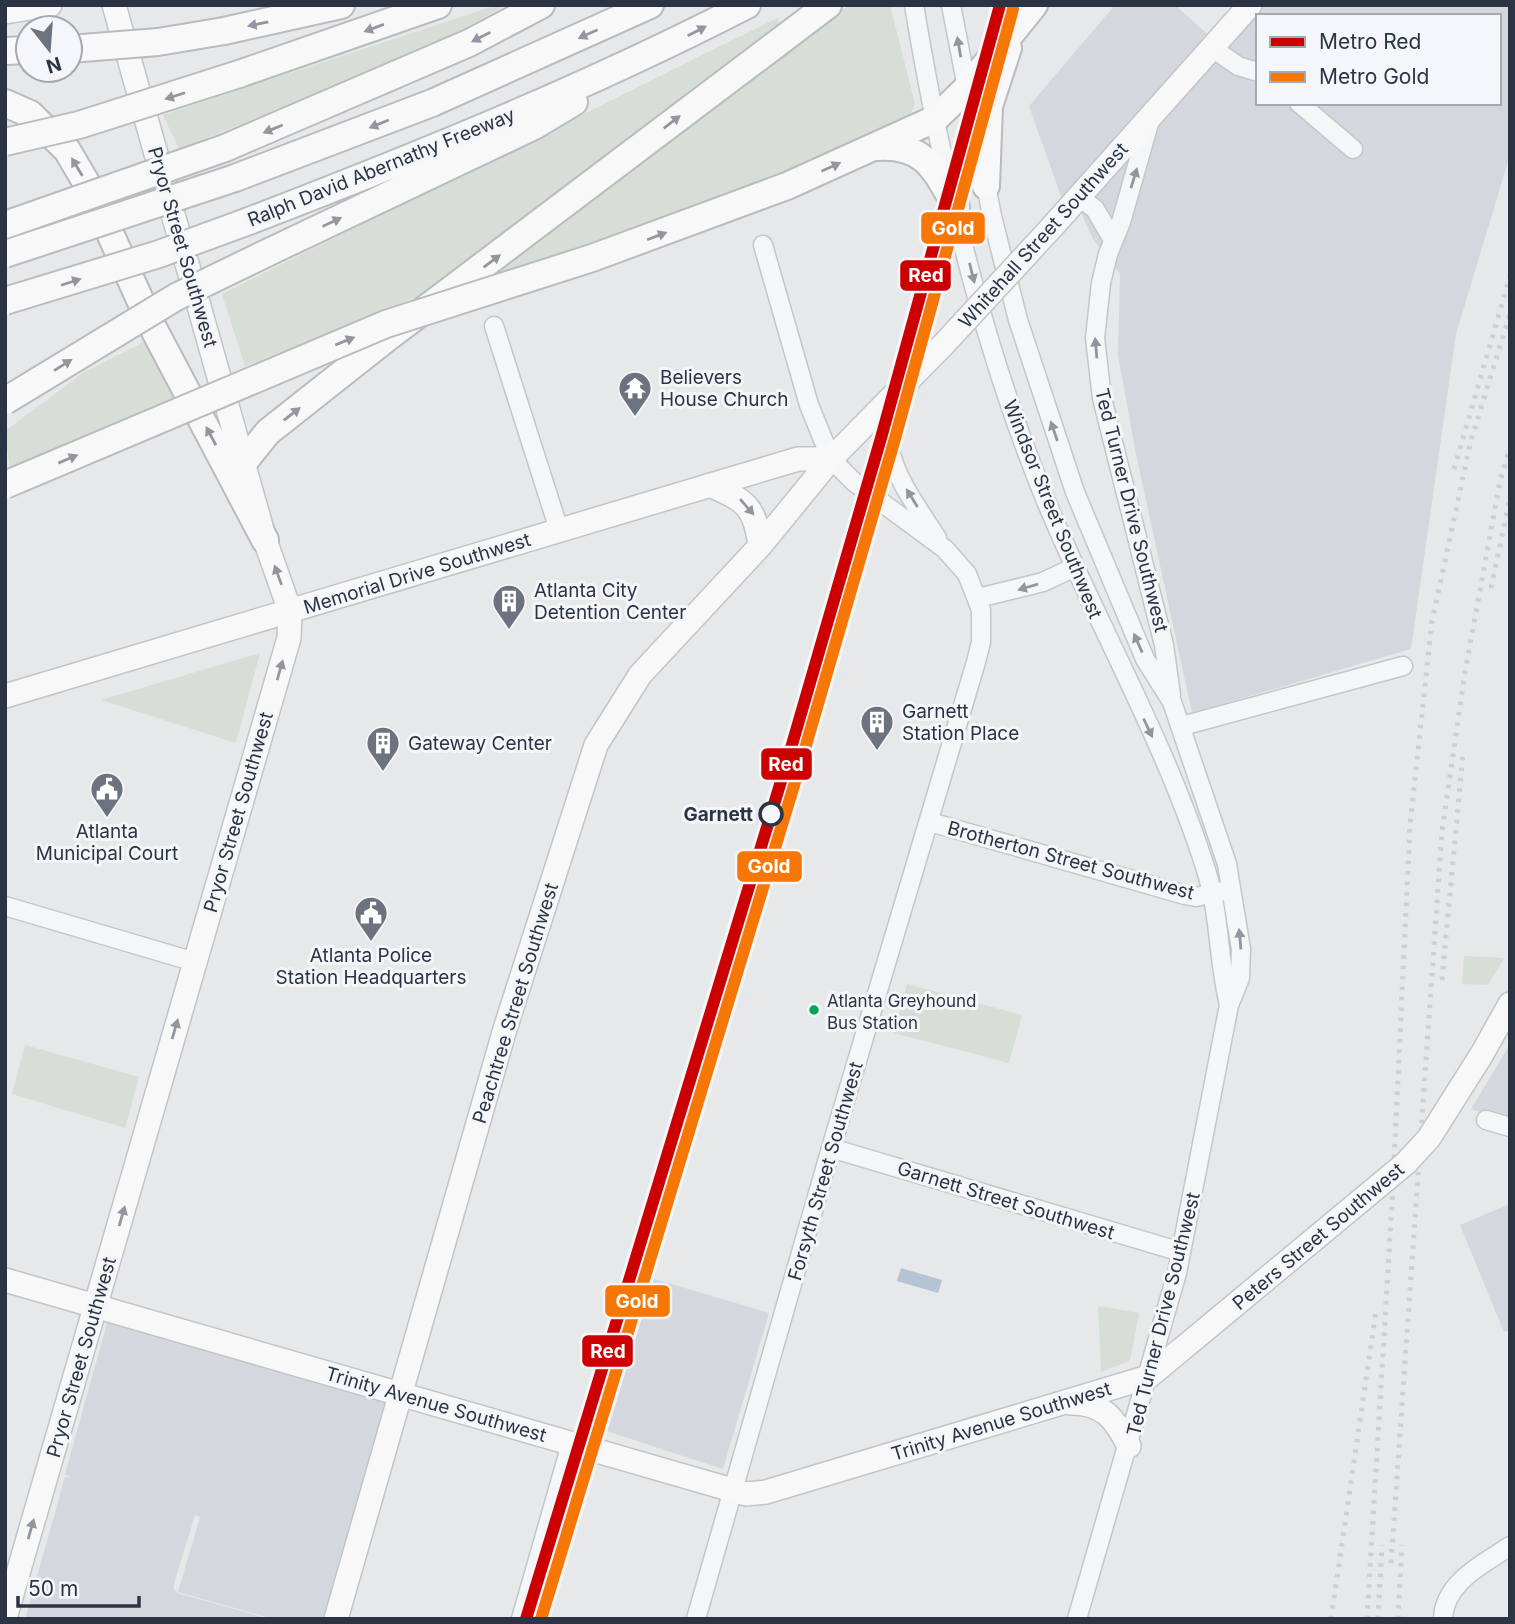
<svg xmlns="http://www.w3.org/2000/svg" width="1515" height="1624" viewBox="0 0 1515 1624" font-family="Inter,sans-serif">
  <style>
    .built { fill: #d4d7dd; fill-rule: evenodd }
    .green { fill: #d6ded6 }
    .water { fill: #b4c4d5 }
    .lines { fill: none; stroke-linecap: round; stroke-linejoin: round }
    .minor-casing { stroke: #c4c6c8; stroke-width: 21 }
    .major-casing { stroke: #c2c5c8; stroke-width: 26 }
    .highway-casing { stroke: #b8bbbf; stroke-width: 30 }
    .minor { stroke: #f5f6f7; stroke-width: 18 }
    .major { stroke: #f8f8f8; stroke-width: 23 }
    .highway { stroke: #f8f8f8; stroke-width: 26 }
    .rail { stroke: #cecfd2; stroke-width: 5; stroke-dasharray: 3.5 7; stroke-linecap: butt }
    .major-bridge-casing { stroke: #c2c5c8; stroke-width: 26; stroke-linecap: butt }
    .highway-bridge-casing { stroke: #b8bbbf; stroke-width: 30; stroke-linecap: butt }
    .major-bridge { stroke: #f8f8f8; stroke-width: 23 }
    .highway-bridge { stroke: #f8f8f8; stroke-width: 26 }
    .metro-1-casing { stroke: #f4f6f9; stroke-width: 18 }
    .metro-2-casing { stroke: #f4f6f9; stroke-width: 18 }
    .metro-1 { stroke: #c00; stroke-width: 12 }
    .metro-2 { stroke: #f67705; stroke-width: 12 }
    .oneway { fill: #92969e }
    .oneway2 { fill: #90959e }
    .stop-dot { fill: #f4f6f9; stroke: #2b3445; stroke-width: 3.5 }
    .bus-dot { fill: #00a651; stroke: #f4f6f9; stroke-width: 2.5 }
    .labels { text-anchor: middle; stroke-width: 6; stroke-linejoin: round; paint-order: stroke }
    .bus-label { font-size: 17px; fill: #2b3445; stroke: #f4f6f9; text-anchor: start }
    .street-label { font-size: 19px; fill: #2b3445; stroke: #f4f6f9 }
    .poi-label { font-size: 19px; fill: #2b3445; stroke: #f4f6f9; text-anchor: start }
    .stop-label { font-size: 19px; font-weight: bold; fill: #2b3445; stroke: #f4f6f9; text-anchor: end }
    .line-badge { stroke: #f4f6f9; stroke-width: 2.5 }
    .badge-label { font-size: 19px; text-anchor: middle; font-weight: bold; fill: #fff }
  </style>
  <rect width="100%" height="100%" fill="#e6e8ea"/>
  <!-- built -->
  <path class="built" d="M1115,5H1175L1213,39L1062,199L1029,106Z
    M1265,5H1510V155L1456,334L1411,649L1192,713L1136,454L1118,355L1120,274L1093,239L1080,210ZM1258,16H1499V103H1258Z
    M1510,1044V1123L1471,1109Z
    M1510,1204V1330L1504,1332L1460,1225Z
    M648,1277L769,1313L723,1469L603,1430Z
    M108,1320L389,1402L326,1619H274L178,1592L200,1517L195,1515L173,1587L177,1593L270,1619H25L65,1477L71,1478L65,1474Z"/>
  <!-- green -->
  <path class="green" d="M497,5H506L423,51L179,149L163,115Z
    M849,5H890L915,104L911,113L914,117L781,173L726,201L630,235L476,280Z
    M777,18L781,26L439,288L245,366L222,294Z
    M152,338L178,397L10,471L5,431L83,373Z
    M260,653L236,743L101,700Z
    M1464,956L1504,958L1488,985L1462,984Z
    M907,984L1022,1015L1009,1063L894,1033Z
    M25,1045L139,1077L125,1128L12,1094Z
    M1098,1306L1139,1313L1130,1361L1101,1372Z"/>
  <!-- water -->
  <path class="water" d="M901,1268L942,1280L938,1293L897,1281Z"/>
  <g class="lines">
    <defs>
      <path id="minor" d="M914,5C942,173 981,343 1046,501C1096,622 1167,745 1206,870C1220,914 1218,960 1229,1005
        M951,5L992,216L1018,320L1075,492L1145,659L1172,702L1227,864L1241,949L1240,978L1229,1005L1177,1273L1077,1619
        M1211,47L1238,66L1258,72
        M1299,103L1353,149
        M1150,120L1121,222L1108,254L1101,283L1095,338L1102,398L1164,645L1171,695
        M1079,197L1095,209L1113,240
        M494,326L559,530
        M893,398C874,453 909,494 937,538
        M978,598L1043,582L1075,567
        M1182,726L1403,666
        M930,822L1185,895L1196,897L1223,891
        M5,906L195,962
        M1486,1120L1510,1127
        M831,1148L1181,1252
        M521,1619L571,1444
        M696,1619L831,1148L976,662L981,642V610L967,574L945,549L854,482L831,459L809,405L763,245
        M1443,1619C1444,1582 1484,1564 1510,1546"/>
      <path id="major" d="M5,12L50,5
        M1052,227L1250,5
        M710,485C746,501 755,506 760,546
        M5,696L798,459H831
        M1482,1054L1510,1004
        M5,1280L746,1494L766,1492L1148,1377L1182,1349
        M1071,1403C1104,1403 1115,1419 1129,1446
        M5,1618L289,638L290,611L265,540L114,5
        M336,1619L505,1029L596,745L640,675L760,546L831,459L944,344"/>
      <path id="highway" d="M224,31L341,5
        M5,51L28,50
        M239,74L438,5
        M5,103L30,114L67,150L91,191L150,322L265,540
        M877,147C925,144 935,169 956,207
        M225,148L469,43L541,5
        M235,178L432,103L650,5
        M986,186L989,106L1008,48
        M249,221C418,156 586,88 747,5
        M271,251L534,126L574,102
        M592,258L787,186L935,119L966,89L1034,5
        M244,462L268,432L387,338L828,5"/>
    </defs>
    <!-- minor casing -->
    <use href="#minor" class="minor-casing"/>
    <!-- major casing -->
    <use href="#major" class="major-casing"/>
    <!-- highway casing -->
    <use href="#highway" class="highway-casing"/>
    <!-- minor -->
    <use href="#minor" class="minor"/>
    <!-- major -->
    <use href="#major" class="major"/>
    <!-- highway -->
    <use href="#highway" class="highway"/>
    <!-- rail -->
    <path class="rail" d="M1454,469L1510,276
      M1491,588L1510,498
      M1442,980L1463,753
      M1391,1563L1442,831L1465,672L1500,481L1510,447
      M1331,1619L1376,1311
      M1367,1619L1392,1204L1410,825L1432,621L1471,440L1510,314
      M1378,1619L1382,1545
      M1398,1619L1402,1545"/>
    <defs>
      <path id="major-bridge" d="M944,344L1052,227
        M1182,1349L1406,1163L1429,1138L1482,1054"/>
      <path id="highway-bridge" d="M70,49L158,42L224,31
        M5,142L79,125L239,74
        M5,225L225,148
        M5,254L235,178
        M5,301L159,254L249,221
        M5,401L176,297L271,251
        M5,485L386,324L592,258"/>
    </defs>
    <!-- major-bridge casing -->
    <use href="#major-bridge" class="major-bridge-casing"/>
    <!-- highway-bridge casing -->
    <use href="#highway-bridge" class="highway-bridge-casing"/>
    <!-- major-bridge -->
    <use href="#major-bridge" class="major-bridge"/>
    <!-- highway-bridge -->
    <use href="#highway-bridge" class="highway-bridge"/>
    <defs>
      <path id="metro-1" d="M526,1619L789,755L881,438L1000,5"/>
      <path id="metro-2" d="M541,1619L802,759L894,442L1013,9"/>
    </defs>
    <!-- metro-1 casing -->
    <use href="#metro-1" class="metro-1-casing"/>
    <!-- metro-2 casing -->
    <use href="#metro-2" class="metro-2-casing"/>
    <!-- metro-1 -->
    <use href="#metro-1" class="metro-1"/>
    <!-- metro-2 -->
    <use href="#metro-2" class="metro-2"/>
  </g>
  <!-- one-way arrows -->
  <defs><path id="oneway-solid" d="M-6-.8H1V-3.2L6.5 0L1 3.2V.8H-6Z" transform="scale(1.75)"/></defs>
  <g class="oneway">
    <use href="#oneway-solid" transform="translate(258 24) rotate(168)"/>
    <use href="#oneway-solid" transform="translate(374 28) rotate(160)"/>
    <use href="#oneway-solid" transform="translate(697 31) rotate(-27)"/>
    <use href="#oneway-solid" transform="translate(588 34) rotate(156)"/>
    <use href="#oneway-solid" transform="translate(481 37) rotate(153)"/>
    <use href="#oneway-solid" transform="translate(175 96) rotate(162)"/>
    <use href="#oneway-solid" transform="translate(672 122) rotate(-38)"/>
    <use href="#oneway-solid" transform="translate(379 124) rotate(158)"/>
    <use href="#oneway-solid" transform="translate(273 129) rotate(158)"/>
    <use href="#oneway-solid" transform="translate(77 167) rotate(-121)"/>
    <use href="#oneway-solid" transform="translate(831 167) rotate(-24)"/>
    <use href="#oneway-solid" transform="translate(332 222) rotate(-25)"/>
    <use href="#oneway-solid" transform="translate(657 236) rotate(-21)"/>
    <use href="#oneway-solid" transform="translate(492 261) rotate(-37)"/>
    <use href="#oneway-solid" transform="translate(71 282) rotate(-18)"/>
    <use href="#oneway-solid" transform="translate(345 341) rotate(-22)"/>
    <use href="#oneway-solid" transform="translate(63 365) rotate(-32)"/>
    <use href="#oneway-solid" transform="translate(292 414) rotate(-38)"/>
    <use href="#oneway-solid" transform="translate(211 436) rotate(-118)"/>
    <use href="#oneway-solid" transform="translate(68 459) rotate(-23)"/>
    <use href="#oneway-solid" transform="translate(747 507) rotate(49)"/>
    <use href="#oneway-solid" transform="translate(278 575) rotate(-110)"/>
    <use href="#oneway-solid" transform="translate(280 670) rotate(-74)"/>
    <use href="#oneway-solid" transform="translate(175 1029) rotate(-74)"/>
    <use href="#oneway-solid" transform="translate(122 1216) rotate(-74)"/>
    <use href="#oneway-solid" transform="translate(31 1529) rotate(-74)"/>
  </g>
  <g class="oneway2">
    <use href="#oneway-solid" transform="translate(959 47) rotate(-100)"/>
    <use href="#oneway-solid" transform="translate(1134 178) rotate(-73)"/>
    <use href="#oneway-solid" transform="translate(972 273) rotate(76)"/>
    <use href="#oneway-solid" transform="translate(1096 348) rotate(-95)"/>
    <use href="#oneway-solid" transform="translate(1054 431) rotate(-109)"/>
    <use href="#oneway-solid" transform="translate(912 498) rotate(-122)"/>
    <use href="#oneway-solid" transform="translate(1028 587) rotate(164)"/>
    <use href="#oneway-solid" transform="translate(1138 643) rotate(-114)"/>
    <use href="#oneway-solid" transform="translate(1148 728) rotate(65)"/>
    <use href="#oneway-solid" transform="translate(1240 939) rotate(-95)"/>
  </g>
  <!-- icons -->
  <defs>
    <symbol id="temple-pin" viewBox="-11 -11 22 30"><path d="M0 17L-7.5 6A9.5 9.5 0 1 1 7.5 6Z" fill="#6c737f" stroke="#f4f6f9"/><path d="M0-6L5-2H3V0L6.5 2.5H4V6H1.5V3h-3V6H-4V2.5H-6.5L-3 0V-2H-5Z" fill="#fff"/></symbol>
    <symbol id="building-pin" viewBox="-11 -11 22 30"><path d="M0 17L-7.5 6A9.5 9.5 0 1 1 7.5 6Z" fill="#6c737f" stroke="#f4f6f9"/><path d="M-4-6H4V6H1V3H-1V6H-4ZM-2.5-4.3h1.7v1.8h-1.7ZM.8-4.3h1.7v1.8H.8ZM-2.5-1h1.7V.8h-1.7ZM.8-1h1.7V.8H.8Z" fill="#fff"/></symbol>
    <symbol id="civic-pin" viewBox="-11 -11 22 30"><path d="M0 17L-7.5 6A9.5 9.5 0 1 1 7.5 6Z" fill="#6c737f" stroke="#f4f6f9"/><path d="M-.6-6.5H3V-4.5H.6V-3L4-1V1h2V6H-6V1h2V-1L-.6-3ZM-1.2 2.5V6h2.4V2.5Z" fill="#fff"/></symbol>
  </defs>
  <g fill-rule="evenodd">
    <use href="#temple-pin" x="616" y="369" width="38" height="52"/>
    <use href="#building-pin" x="490" y="582" width="38" height="52"/>
    <use href="#building-pin" x="858" y="703" width="38" height="52"/>
    <use href="#building-pin" x="364" y="724" width="38" height="52"/>
    <use href="#civic-pin" x="88" y="770" width="38" height="52"/>
    <use href="#civic-pin" x="352" y="894" width="38" height="52"/>
  </g>
  <!-- markers -->
  <circle class="stop-dot" cx="771" cy="814" r="11"/>
  <circle class="bus-dot" cx="814" cy="1010" r="6"/>
  <g class="labels">
    <!-- bus labels -->
    <g class="bus-label">
      <text x="827" y="1007">Atlanta Greyhound<tspan x="827" dy="22">Bus Station</tspan></text>
    </g>
    <!-- street labels -->
    <g class="street-label">
      <text transform="translate(381 167) rotate(-22)" y="7">Ralph David Abernathy Freeway</text>
      <text transform="translate(1043 235) rotate(-48)" y="7">Whitehall Street Southwest</text>
      <text transform="translate(183 247) rotate(74)" y="7">Pryor Street Southwest</text>
      <text transform="translate(1053 509) rotate(68)" y="7">Windsor Street Southwest</text>
      <text transform="translate(1132 510) rotate(76)" y="7">Ted Turner Drive Southwest</text>
      <text transform="translate(417 573) rotate(-17)" y="7">Memorial Drive Southwest</text>
      <text transform="translate(238 812) rotate(-74)" y="7">Pryor Street Southwest</text>
      <text transform="translate(1071 860) rotate(15)" y="7">Brotherton Street Southwest</text>
      <text transform="translate(515 1003) rotate(-73)" y="7">Peachtree Street Southwest</text>
      <text transform="translate(825 1171) rotate(-74)" y="7">Forsyth Street Southwest</text>
      <text transform="translate(1006 1200) rotate(17)" y="7">Garnett Street Southwest</text>
      <text transform="translate(1318 1236) rotate(-40)" y="7">Peters Street Southwest</text>
      <text transform="translate(1163 1314) rotate(-76)" y="7">Ted Turner Drive Southwest</text>
      <text transform="translate(81 1357) rotate(-74)" y="7">Pryor Street Southwest</text>
      <text transform="translate(436 1404) rotate(16)" y="7">Trinity Avenue Southwest</text>
      <text transform="translate(1001 1421) rotate(-17)" y="7">Trinity Avenue Southwest</text>
    </g>
    <!-- poi labels -->
    <g class="poi-label">
      <text x="660" y="384">Believers<tspan x="660" dy="22">House Church</tspan></text>
      <text x="534" y="597">Atlanta City<tspan x="534" dy="22">Detention Center</tspan></text>
      <text x="902" y="718">Garnett<tspan x="902" dy="22">Station Place</tspan></text>
      <text x="408" y="750">Gateway Center</text>
      <text x="107" y="838" text-anchor="middle">Atlanta<tspan x="107" dy="22">Municipal Court</tspan></text>
      <text x="371" y="962" text-anchor="middle">Atlanta Police<tspan x="371" dy="22">Station Headquarters</tspan></text>
    </g>
    <!-- stop labels -->
    <g class="stop-label">
      <text x="753" y="821">Garnett</text>
    </g>
  </g>
  <g class="line-badge">
    <rect x="920" y="211" width="66" height="34" rx="7" fill="#f67705"/>
    <rect x="899" y="259" width="53" height="33" rx="7" fill="#c00"/>
    <rect x="760" y="747" width="53" height="34" rx="7" fill="#c00"/>
    <rect x="736" y="850" width="67" height="33" rx="7" fill="#f67705"/>
    <rect x="604" y="1284" width="67" height="34" rx="7" fill="#f67705"/>
    <rect x="581" y="1334" width="53" height="34" rx="7" fill="#c00"/>
  </g>
  <g class="badge-label">
    <text x="953" y="235">Gold</text>
    <text x="926" y="282">Red</text>
    <text x="786" y="771">Red</text>
    <text x="769" y="873">Gold</text>
    <text x="637" y="1308">Gold</text>
    <text x="608" y="1358">Red</text>
  </g>
  <!-- border -->
  <rect width="1515" height="1624" fill="none" stroke="#2b3445" stroke-width="14"/>
  <!-- legend -->
  <rect x="1256" y="14" width="245" height="91" fill="#f4f6f9" stroke="#a4a8b1" stroke-width="2"/>
  <rect x="1270" y="37" width="35" height="10" fill="#cc0000" stroke="#a4a8b1" stroke-width="2"/>
  <text x="1319" y="49" font-size="21" fill="#2b3445">Metro Red</text>
  <rect x="1270" y="72" width="35" height="10" fill="#f67705" stroke="#a4a8b1" stroke-width="2"/>
  <text x="1319" y="84" font-size="21" fill="#2b3445">Metro Gold</text>
  <!-- north arrow -->
  <g transform="translate(49 49) rotate(163)"><circle r="33" fill="#f4f6f9" stroke="#a4a8b1" stroke-width="2"/>
  <path d="M0-5L12 26L0 18L-12 26Z" fill="#6c737f"/>
  <text y="-10" font-size="19" font-weight="bold" text-anchor="middle" fill="#2b3445">N</text>
  </g>
  <!-- scale -->
  <path d="M18 1596v10h121v-10" fill="none" stroke="#2b3445" stroke-width="3.5"/>
  <text x="28" y="1596" font-size="21" fill="#2b3445" stroke="#f4f6f9" stroke-width="5" paint-order="stroke">50 m</text>
</svg>
